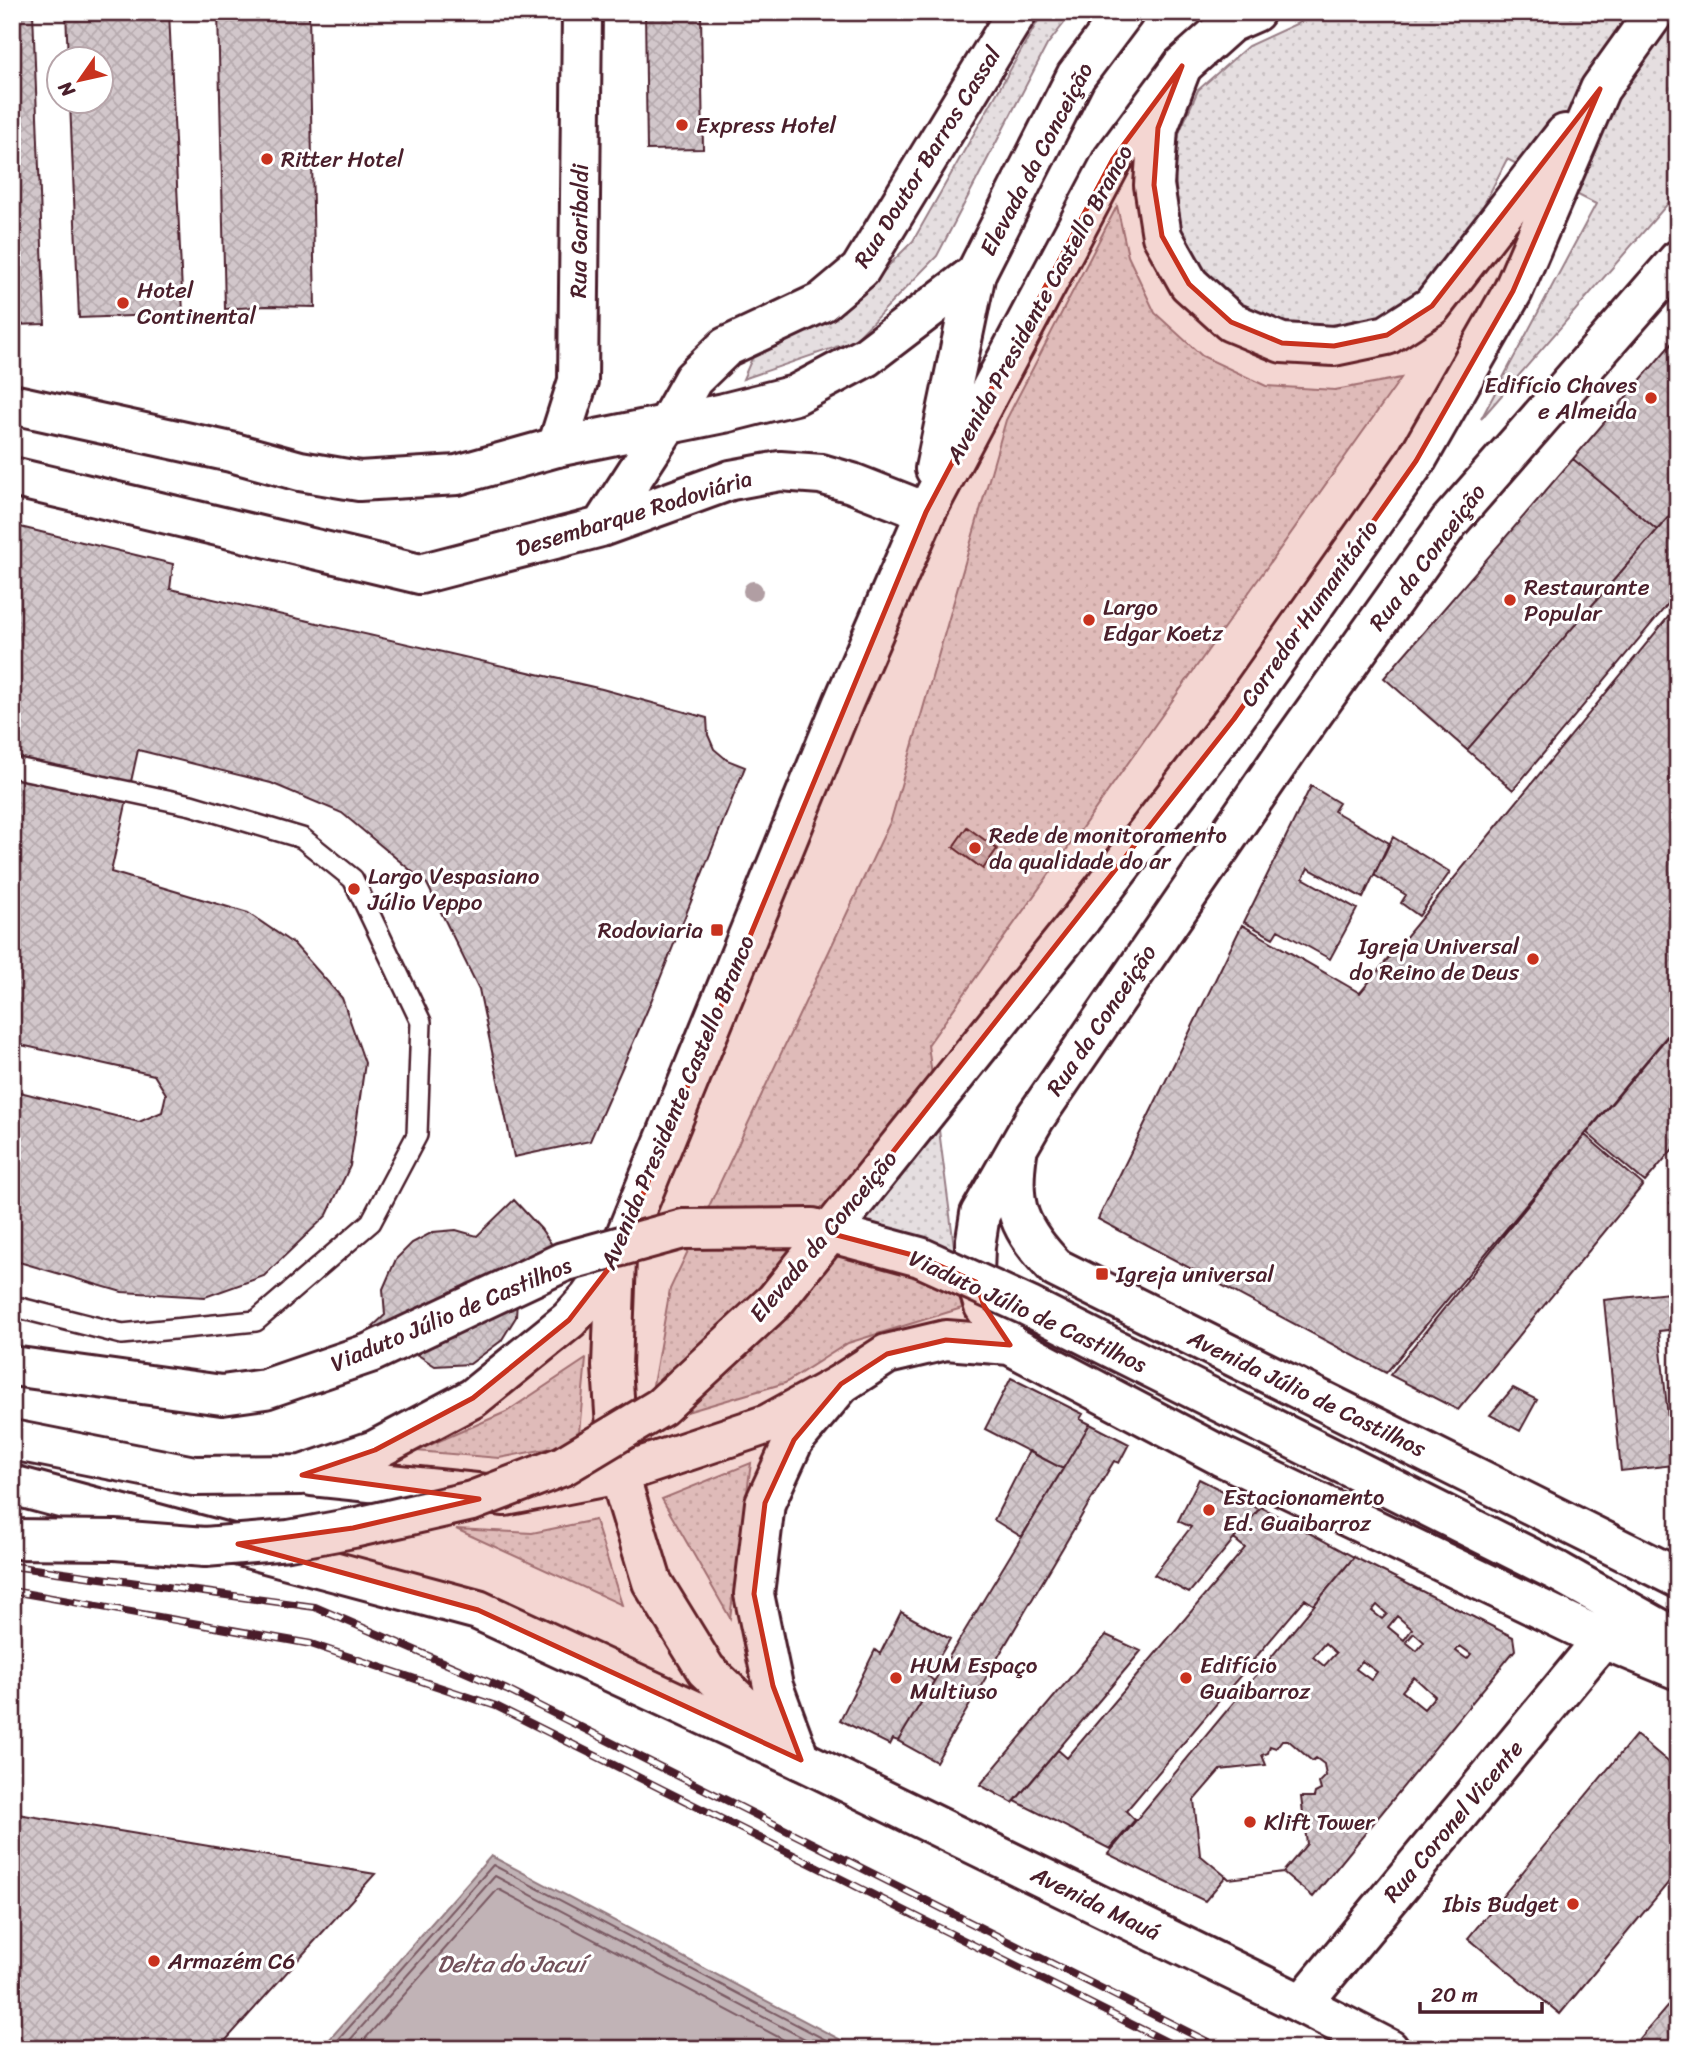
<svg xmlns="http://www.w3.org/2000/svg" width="1690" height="2061" viewBox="0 0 1690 2061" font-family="Sriracha,sans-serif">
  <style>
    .grass { fill: url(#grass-dots); stroke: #987e86; stroke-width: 2 }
    .water { fill: #c1b3b6; stroke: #91787e; stroke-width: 2 }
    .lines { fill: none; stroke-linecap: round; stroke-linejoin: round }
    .shore { stroke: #7a5a63; stroke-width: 2 }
    .building { fill: url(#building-cross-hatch); stroke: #4a1f2b; stroke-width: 2; fill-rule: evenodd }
    .service-casing { stroke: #4a1f2b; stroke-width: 24 }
    .minor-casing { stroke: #4a1f2b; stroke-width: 44 }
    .tertiary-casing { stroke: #4a1f2b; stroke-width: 44 }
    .secondary-casing { stroke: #4a1f2b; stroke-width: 44 }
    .primary-casing { stroke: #4a1f2b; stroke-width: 44 }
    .service { stroke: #fff; stroke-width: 19 }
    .minor { stroke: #fff; stroke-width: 38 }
    .tertiary { stroke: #fff; stroke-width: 38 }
    .secondary { stroke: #fff; stroke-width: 38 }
    .primary { stroke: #fff; stroke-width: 38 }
    .rail-casing { stroke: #4a1f2b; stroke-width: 8 }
    .rail { stroke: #fff; stroke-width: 5; stroke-dasharray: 16; stroke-linecap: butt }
    .secondary-bridge-casing { stroke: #4a1f2b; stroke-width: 44; stroke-linecap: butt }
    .primary-bridge-casing { stroke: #4a1f2b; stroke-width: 44; stroke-linecap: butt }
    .secondary-bridge { stroke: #fff; stroke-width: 38 }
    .primary-bridge { stroke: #fff; stroke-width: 38 }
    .tree { fill: #b19ea3 }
    .marked { fill: #c8321e; fill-opacity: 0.2; stroke: #c8321e; stroke-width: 5; stroke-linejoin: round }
    .poi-dot { fill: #c8321e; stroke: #fff; stroke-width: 2.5 }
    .labels { text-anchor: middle; stroke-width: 6; stroke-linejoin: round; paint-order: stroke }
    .poi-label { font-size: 23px; fill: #4a1f2b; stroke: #fff; text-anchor: start }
    .street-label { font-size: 23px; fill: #4a1f2b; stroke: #fff }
    .water-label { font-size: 24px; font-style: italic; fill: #74535c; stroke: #fff }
  </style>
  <defs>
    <pattern id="grass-dots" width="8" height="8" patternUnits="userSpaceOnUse" patternTransform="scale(1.75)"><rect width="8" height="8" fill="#e5dee0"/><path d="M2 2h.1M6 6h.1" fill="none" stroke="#c6bec0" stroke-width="1.8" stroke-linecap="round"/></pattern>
    <pattern id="building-cross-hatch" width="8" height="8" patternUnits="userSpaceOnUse" patternTransform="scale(1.75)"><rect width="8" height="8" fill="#d2c7cb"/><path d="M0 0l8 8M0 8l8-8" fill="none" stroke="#b6aaae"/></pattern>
  </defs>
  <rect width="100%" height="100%" fill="#fff"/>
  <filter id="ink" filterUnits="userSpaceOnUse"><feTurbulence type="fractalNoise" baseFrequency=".0143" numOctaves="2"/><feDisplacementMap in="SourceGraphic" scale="14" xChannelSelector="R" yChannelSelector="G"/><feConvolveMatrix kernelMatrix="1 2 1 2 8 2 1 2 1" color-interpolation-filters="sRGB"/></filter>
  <g filter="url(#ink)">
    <!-- grass -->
    <path class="grass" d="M1043,12H1073L1047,45L937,256L854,341L743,379L753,356L838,316L913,241Z
      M1322,12H1678V192L1481,419L1596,204L1507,159L1464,244L1421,293L1380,318L1330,326L1284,322L1238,302L1202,268L1180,227L1175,176L1179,133L1198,90L1248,46Z
      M1117,206L1128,256L1155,313L1202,356L1266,386L1335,390L1401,378L928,1045L962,1308L848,1343L785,1383L646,1424L670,1289L891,820L1006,420Z
      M586,1359L578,1443L499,1458L416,1451L506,1412Z
      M751,1463L730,1618L662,1499Z
      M595,1520L622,1605L456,1529L532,1533Z"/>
    <!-- water -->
    <path class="water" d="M491,1856L858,2049H321Z"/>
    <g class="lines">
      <!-- shore -->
      <path class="shore" d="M330,2049L493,1865L843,2049
        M342,2049L495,1876L824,2049
        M356,2049L498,1889L801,2049"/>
    </g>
    <!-- building -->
    <path class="building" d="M12,12H33L45,324L12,325Z
      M66,12H169L183,314L79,318L70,102H102V60H68Z
      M218,12H309L315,307L266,306L225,309Z
      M645,12H701L703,149L647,150Z
      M1678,336V506L1657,530L1573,459Z
      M1573,459L1657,530L1467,750L1384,678Z
      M1678,506V592L1513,790L1467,750Z
      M12,525L173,564L170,589L602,689L707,718L708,735L714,749L727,760L745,767L647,1011L590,1141L514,1157L479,989L427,884L342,813L271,783L138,750L111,872L248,913L295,945L342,998L365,1063L350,1166L327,1215L264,1276L205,1297L122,1292L12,1260V1090L139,1122L162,1112L166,1094L154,1075L12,1043Z
      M1678,605V1023L1386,1373L1098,1219L1242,925L1360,993Z
      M1311,786L1339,803L1334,811L1389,843L1363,898L1308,868L1303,878L1357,909L1330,959L1278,930L1273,938L1244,922Z
      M967,827L997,849L983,869L953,847Z
      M1393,837L1450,872L1419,916L1401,903L1406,895L1374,875Z
      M1678,1024V1143L1645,1182L1587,1133Z
      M1585,1135L1643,1185L1458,1410L1390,1375Z
      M1678,1194V1210L1670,1203Z
      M514,1200L541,1229L559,1255L518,1284L516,1317L501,1341L470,1364L435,1366L373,1326L385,1315L383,1289L396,1259L412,1243L433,1232L456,1230L477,1236Z
      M1678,1292V1329L1659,1331L1673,1465L1621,1471L1604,1300Z
      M1011,1378L1083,1414L1080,1419L1090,1424L1063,1469L985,1429Z
      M1513,1388L1537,1400L1520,1431L1490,1415Z
      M1090,1424L1129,1444L1119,1463L1114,1461L936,1762L898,1741Z
      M1029,1451L1063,1469L1022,1537L994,1520Z
      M1199,1479L1259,1509L1189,1593L1154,1575L1191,1527L1178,1521Z
      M1261,1507L1354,1557L1314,1605L1305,1599L1126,1811L1135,1820L1110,1849L1015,1801L1058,1750L1067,1758L1245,1548L1234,1539Z
      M1354,1557L1513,1637L1515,1650L1313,1897L1283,1872L1229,1879L1226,1876L1205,1901L1108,1854ZM1377,1605L1387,1614L1382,1619L1372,1611ZM1397,1616L1412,1629L1404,1640L1388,1627ZM1414,1633L1424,1642L1417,1651L1406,1642ZM1325,1643L1336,1653L1324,1666L1313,1657ZM1460,1646L1471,1654L1467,1659L1456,1651ZM1362,1661L1377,1672L1371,1680L1356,1669ZM1414,1677L1435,1696L1424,1709L1402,1691Z
      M901,1612L950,1639L928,1676L934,1681L898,1741L893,1739L890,1745L840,1720L875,1650L880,1654Z
      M1106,1635L1141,1651L1013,1803L980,1785Z
      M1636,1735L1678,1770V1871L1560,2014L1468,1938Z
      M1282,1740H1288L1312,1761L1316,1758L1324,1764L1326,1776L1319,1783L1321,1790L1315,1793L1314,1797H1301L1307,1844L1283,1872L1229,1879L1200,1855L1194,1800L1220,1770L1266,1765L1262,1755L1268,1753L1270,1746L1276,1748Z
      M12,1813L375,1874L218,2049H12Z
      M1678,1994V2049H1631Z"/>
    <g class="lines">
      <defs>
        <path id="service" d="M12,767L191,805L302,838L353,879L421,1022L417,1135L371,1222L256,1321L122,1334L12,1306"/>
        <path id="minor" d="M12,477L420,574L601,527L731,480L780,471L821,474L852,483L926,512
          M601,527L667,425L693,379L726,347L822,302L860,270L1017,12
          M12,1440L194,1476L302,1475L375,1450L473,1398L569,1320L589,1298L616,1259
          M312,1476L505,1496L619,1474L768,1424L841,1384
          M1302,2004L1603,1639"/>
        <path id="tertiary" d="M557,447L578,381L582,12"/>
        <path id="secondary" d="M1255,12L1230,23L1182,66L1113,159L926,512L843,703L616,1259L612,1366L619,1474L652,1582L706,1670L801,1760L1302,2004L1389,2049
          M935,469L976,273
          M1017,1153C1009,1207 1019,1229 1056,1268L1678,1578
          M1010,1345L984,1306L974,1274L975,1246L980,1214L1035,1118L1287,750L1449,522L1678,260
          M1557,1571L1678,1639
          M797,1751L773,1686L754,1594L765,1503L794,1440L841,1384L887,1354L946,1340L1010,1345L1221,1456L1603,1639L1678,1670"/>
        <path id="primary" d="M1182,66L1158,128L1154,185L1162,236L1189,284L1231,322L1282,343L1334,346L1387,335L1432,306L1565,134
          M12,404L231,452L300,471L359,481L457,475L557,447L724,413L795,395L866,357L976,273L1076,76L1124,12
          M1080,920L1234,719L1416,461L1513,291L1600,89L1655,12
          M12,1485L478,1610L801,1760"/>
      </defs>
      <!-- service casing -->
      <use href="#service" class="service-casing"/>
      <!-- minor casing -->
      <use href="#minor" class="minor-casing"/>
      <!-- tertiary casing -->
      <use href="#tertiary" class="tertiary-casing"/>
      <!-- secondary casing -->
      <use href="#secondary" class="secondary-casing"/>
      <!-- primary casing -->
      <use href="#primary" class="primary-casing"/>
      <!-- service -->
      <use href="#service" class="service"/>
      <!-- minor -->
      <use href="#minor" class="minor"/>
      <!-- tertiary -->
      <use href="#tertiary" class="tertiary"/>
      <!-- secondary -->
      <use href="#secondary" class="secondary"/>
      <!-- primary -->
      <use href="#primary" class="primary"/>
      <defs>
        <path id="rail" d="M12,1566L315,1607L507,1690L1222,2049
          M12,1591L311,1644L496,1706L1181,2049"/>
      </defs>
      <!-- rail casing -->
      <use href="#rail" class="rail-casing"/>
      <!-- rail -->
      <use href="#rail" class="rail"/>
      <defs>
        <path id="secondary-bridge" d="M12,1366L222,1395L265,1389L370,1353L563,1262L683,1229L813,1228L920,1257L1028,1306L1557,1571"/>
        <path id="primary-bridge" d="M12,1539L115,1540L205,1547L289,1540L353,1528L472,1501L563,1466L661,1407L775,1301L1080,920"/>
      </defs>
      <!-- secondary-bridge casing -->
      <use href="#secondary-bridge" class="secondary-bridge-casing"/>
      <!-- primary-bridge casing -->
      <use href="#primary-bridge" class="primary-bridge-casing"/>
      <!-- secondary-bridge -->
      <use href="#secondary-bridge" class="secondary-bridge"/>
      <!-- primary-bridge -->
      <use href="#primary-bridge" class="primary-bridge"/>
    </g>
    <!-- trees -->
    <circle class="tree" cx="753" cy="591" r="10"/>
  </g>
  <!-- marked area -->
  <path class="marked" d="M1182,66L1158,128L1154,185L1162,236L1189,284L1231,322L1282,343L1334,346L1387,335L1432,306L1600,89L1513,291L1416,461L1234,719L829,1233L920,1257L976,1282L984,1306L1010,1345L946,1340L887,1354L841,1384L794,1440L765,1503L754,1594L773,1686L801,1760L478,1610L238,1544L353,1528L479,1499L302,1475L375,1450L473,1398L569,1320L616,1259L926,512L1113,159Z"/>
  <!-- markers -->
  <g class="poi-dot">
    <circle cx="682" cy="125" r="7"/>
    <circle cx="267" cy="159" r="7"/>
    <circle cx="123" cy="303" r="7"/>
    <circle cx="1651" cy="398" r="7"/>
    <circle cx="1510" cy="600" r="7"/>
    <circle cx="1089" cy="620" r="7"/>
    <circle cx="975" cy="848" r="7"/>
    <circle cx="354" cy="889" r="7"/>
    <rect x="710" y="923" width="14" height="14" rx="3.5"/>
    <circle cx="1533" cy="959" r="7"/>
    <rect x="1095" y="1267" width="14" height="14" rx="3.5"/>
    <circle cx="1209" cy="1510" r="7"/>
    <circle cx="896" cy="1678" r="7"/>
    <circle cx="1186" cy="1678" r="7"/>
    <circle cx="1250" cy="1822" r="7"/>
    <circle cx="1573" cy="1904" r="7"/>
    <circle cx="154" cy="1961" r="7"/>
  </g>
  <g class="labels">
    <!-- poi labels -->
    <g class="poi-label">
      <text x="696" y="133">Express Hotel</text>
      <text x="281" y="167">Ritter Hotel</text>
      <text x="137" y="298">Hotel<tspan x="137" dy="26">Continental</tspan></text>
      <text x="1637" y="393" text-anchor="end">Edifício Chaves<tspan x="1637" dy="26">e Almeida</tspan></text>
      <text x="1524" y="595">Restaurante<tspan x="1524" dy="26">Popular</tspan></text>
      <text x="1103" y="615">Largo<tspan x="1103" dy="26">Edgar Koetz</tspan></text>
      <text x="989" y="843">Rede de monitoramento<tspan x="989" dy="26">da qualidade do ar</tspan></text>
      <text x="368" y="884">Largo Vespasiano<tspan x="368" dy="26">Júlio Veppo</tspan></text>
      <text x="703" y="938" text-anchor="end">Rodoviaria</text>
      <text x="1519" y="954" text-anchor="end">Igreja Universal<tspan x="1519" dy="26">do Reino de Deus</tspan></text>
      <text x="1116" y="1282">Igreja universal</text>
      <text x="1223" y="1505">Estacionamento<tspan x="1223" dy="26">Ed. Guaibarroz</tspan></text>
      <text x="910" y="1673">HUM Espaço<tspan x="910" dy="26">Multiuso</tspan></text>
      <text x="1200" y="1673">Edifício<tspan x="1200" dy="26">Guaibarroz</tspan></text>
      <text x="1264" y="1830">Klift Tower</text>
      <text x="1559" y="1912" text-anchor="end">Ibis Budget</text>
      <text x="168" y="1969">Armazém C6</text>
    </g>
    <!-- street labels -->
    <g class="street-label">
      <text transform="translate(927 157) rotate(-58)" y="8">Rua Doutor Barros Cassal</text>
      <text transform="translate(1036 159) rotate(-62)" y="8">Elevada da Conceição</text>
      <text transform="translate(579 231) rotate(-89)" y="8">Rua Garibaldi</text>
      <text transform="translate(1039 304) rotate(-61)" y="8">Avenida Presidente Castello Branco</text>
      <text transform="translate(634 513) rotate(-17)" y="8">Desembarque Rodoviária</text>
      <text transform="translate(1427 557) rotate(-53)" y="8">Rua da Conceição</text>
      <text transform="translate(1309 613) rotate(-55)" y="8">Corredor Humanitário</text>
      <text transform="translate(1101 1020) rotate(-56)" y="8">Rua da Conceição</text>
      <text transform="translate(677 1102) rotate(-67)" y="8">Avenida Presidente Castello Branco</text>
      <text transform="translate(823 1236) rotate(-50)" y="8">Elevada da Conceição</text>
      <text transform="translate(1028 1311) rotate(25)" y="8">Viaduto Júlio de Castilhos</text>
      <text transform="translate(451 1314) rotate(-23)" y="8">Viaduto Júlio de Castilhos</text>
      <text transform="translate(1307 1393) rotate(26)" y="8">Avenida Júlio de Castilhos</text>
      <text transform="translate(1453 1821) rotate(-50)" y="8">Rua Coronel Vicente</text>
      <text transform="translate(1096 1903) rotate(26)" y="8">Avenida Mauá</text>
    </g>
    <!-- water labels -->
    <g class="water-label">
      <text x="511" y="1972">Delta do Jacuí</text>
    </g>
  </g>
  <!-- margin -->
  <rect width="1690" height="2061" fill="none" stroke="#fff" stroke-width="42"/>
  <rect x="21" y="21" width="1648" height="2019" fill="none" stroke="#4a1f2b" stroke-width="2.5" filter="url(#ink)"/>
  <!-- north arrow -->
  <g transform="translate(80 80) rotate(236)"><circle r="33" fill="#ffffff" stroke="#b7a5aa" stroke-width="2"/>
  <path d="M0-5L12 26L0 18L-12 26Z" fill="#c8321e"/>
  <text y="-10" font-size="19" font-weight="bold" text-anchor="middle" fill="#4a1f2b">N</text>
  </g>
  <!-- scale -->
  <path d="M1420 2002v10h122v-10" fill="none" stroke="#4a1f2b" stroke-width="3.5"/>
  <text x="1431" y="2002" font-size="21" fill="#4a1f2b" stroke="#ffffff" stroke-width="5" paint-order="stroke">20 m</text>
</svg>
